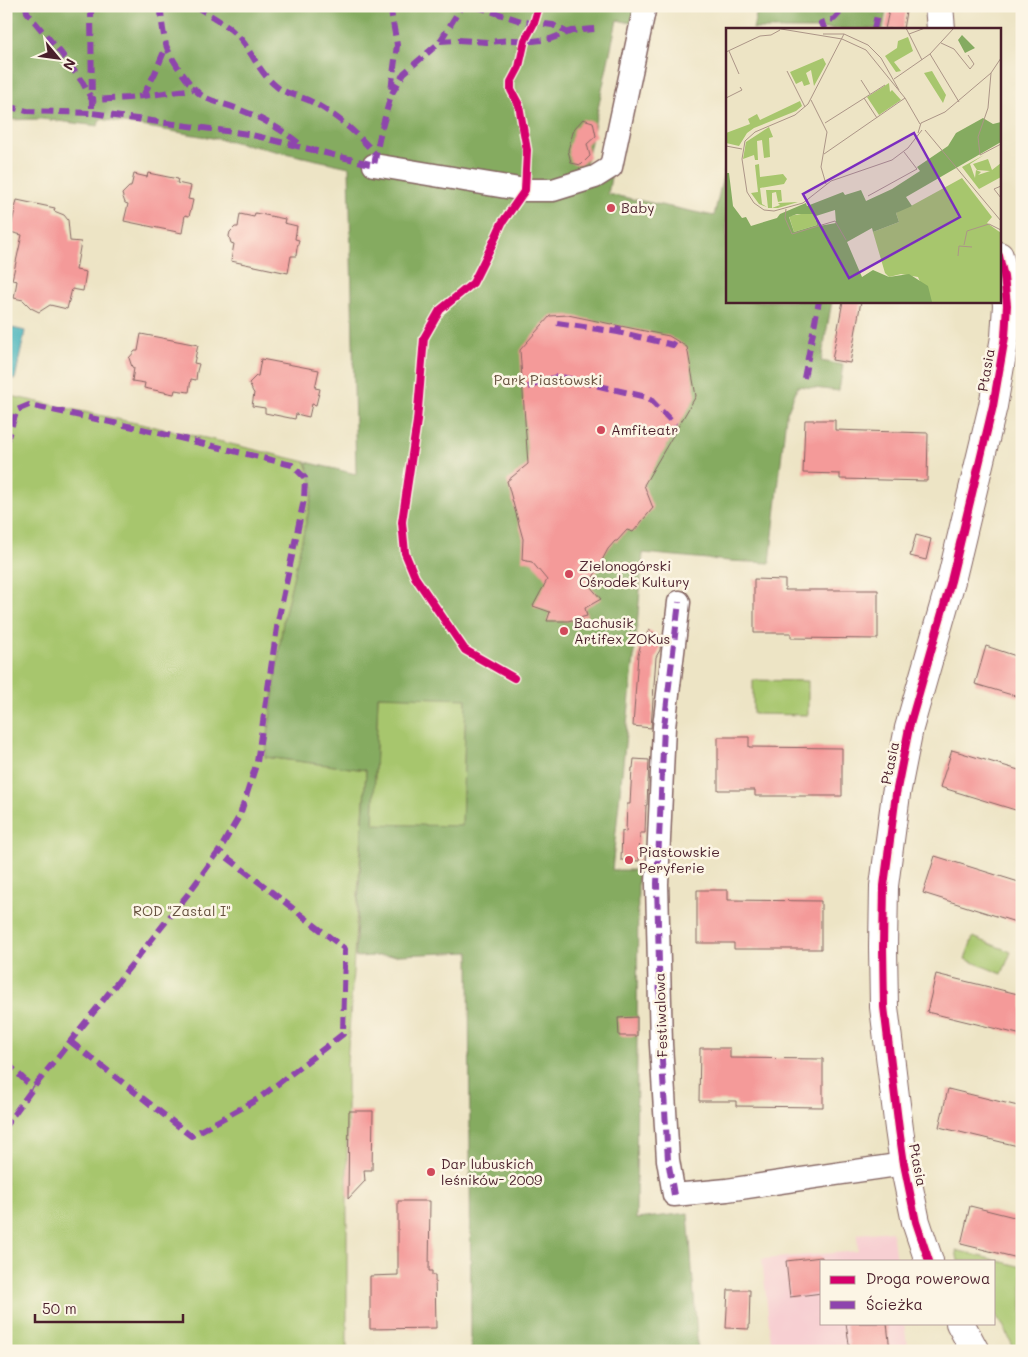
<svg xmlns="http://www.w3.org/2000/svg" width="1028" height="1357" viewBox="0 0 1028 1357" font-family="Mali,sans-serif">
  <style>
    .built { fill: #f7cfd2 }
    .green { fill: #a7c66d; stroke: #78724c }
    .forest { fill: #85ab60; stroke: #686546; fill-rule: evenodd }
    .water { fill: #42b2bb; stroke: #466873 }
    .building { fill: #f49a99 }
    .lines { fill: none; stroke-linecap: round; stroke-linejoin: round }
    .street-casing { stroke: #836461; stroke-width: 25 }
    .secondary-casing { stroke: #836461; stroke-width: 30 }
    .street { stroke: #fff; stroke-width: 22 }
    .secondary { stroke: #fff; stroke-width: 28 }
    .quiet { stroke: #8e44ad; stroke-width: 6; stroke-dasharray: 12 6; stroke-linecap: butt }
    .cycleway-casing { stroke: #fcf5e5; stroke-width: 11 }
    .cycleway { stroke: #d6006c; stroke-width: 8 }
    .poi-dot { fill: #d1495b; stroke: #fcf5e5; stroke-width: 2 }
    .labels { text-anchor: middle; stroke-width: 5; stroke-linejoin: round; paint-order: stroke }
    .poi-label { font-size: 14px; fill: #4a1f2b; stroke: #fcf5e5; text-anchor: start }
    .street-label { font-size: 14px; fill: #4a1f2b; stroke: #fcf5e5 }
    .park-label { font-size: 14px; fill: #66513f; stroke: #fcf5e5 }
    .inset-road { fill: none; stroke: #ac9587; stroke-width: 1 }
    .view { fill: #7b2cbf; fill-opacity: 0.15; stroke: #7b2cbf; stroke-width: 2.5 }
    .inset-edge { fill: none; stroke: #4a1f2b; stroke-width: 2.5 }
  </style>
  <rect width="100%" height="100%" fill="#fcf5e5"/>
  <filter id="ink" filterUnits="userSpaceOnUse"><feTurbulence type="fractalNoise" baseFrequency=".02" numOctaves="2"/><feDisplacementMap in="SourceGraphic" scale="10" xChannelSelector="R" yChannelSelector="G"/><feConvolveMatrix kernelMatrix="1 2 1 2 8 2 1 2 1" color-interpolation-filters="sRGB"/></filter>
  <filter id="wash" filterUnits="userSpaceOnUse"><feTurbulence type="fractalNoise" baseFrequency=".0096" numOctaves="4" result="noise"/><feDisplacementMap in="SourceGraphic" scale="20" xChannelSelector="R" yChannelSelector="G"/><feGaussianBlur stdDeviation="1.12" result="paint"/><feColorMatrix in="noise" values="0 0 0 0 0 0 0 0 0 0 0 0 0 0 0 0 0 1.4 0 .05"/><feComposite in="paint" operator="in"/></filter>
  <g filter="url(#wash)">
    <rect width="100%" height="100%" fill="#ede4c5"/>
    <!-- built -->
    <path class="built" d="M892,1231L896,1261H822V1323H904L908,1351H772L762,1259L858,1251L857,1234Z"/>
    <!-- green -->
    <path class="green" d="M6,395L210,439L306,462L314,488L283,622L265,757L366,770L347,1064V1351H6Z
      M753,680L808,681V715L753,714Z
      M378,696L466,698L462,827L463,948L373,824Z
      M973,937L1011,952L1002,974L965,959Z
      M956,1250L1022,1267V1351H1015L1004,1327L994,1313V1261H958Z"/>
    <!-- forest -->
    <path class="forest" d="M6,6H635L631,23L617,20L586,165L611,177L608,194L714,216L727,158V301H832L821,361L843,365L839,391L798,386L786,415L770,563L729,561L643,553L637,628L612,870H638L636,1219L688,1213L698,1351H471L469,952L355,957L366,770L265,757L283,622L314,488L306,462L356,474L349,167L230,141L100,119L98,126L41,119L6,120ZM378,696L466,699L462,826L373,824Z
      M738,6H887L883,29H753L757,10Z"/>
    <!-- water -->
    <path class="water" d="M8,327L25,331L15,379L6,378V336Z"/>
    <g id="blocks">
      <!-- building -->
      <path class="building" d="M890,6H907L903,29H885Z
        M583,119L593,122L596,136L587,144L590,156L581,165L571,163L568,150L574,129Z
        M148,173L178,179L177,183L191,186L188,199L193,200L191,209L189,216L185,215L182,233L124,221L128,204L125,203L122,194L129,187H131L134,174L147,177Z
        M17,200L55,208L54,211L64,215L68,220L70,241L81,242L76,270L86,272L83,291L72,289L67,309L50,305L39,312L31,308L23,300L14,298L17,281L12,280L22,235L10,232Z
        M255,213L285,219L284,223L297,226L295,239L299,240L297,248L296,256H291L288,273L231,261L234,244L231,243L229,236L230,232L235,227H238L240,214L254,217Z
        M843,301H861L850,363L832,360Z
        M568,315L669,336L687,347L696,396L644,485L653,508L633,532L627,530L617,541H615L608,549L589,585L601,599L585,608L587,616L568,621H547L550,612L533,606L547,580L532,562L522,560L523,539L507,481L528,464L520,350L550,316Z
        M141,334L198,345L194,363L199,364L197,371L196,380L191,379L189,392L175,390L174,394L144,388L145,383L132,381L134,368L132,367L129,358L135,351H138Z
        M261,359L319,370L315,388L320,389L316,405L312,404L309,417L296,414L295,419L265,413V408L252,406L254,393L253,392L249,383L256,376H258Z
        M805,420H835V430L928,433L927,481L840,479V474L803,473Z
        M916,535L931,539L926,560L910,556Z
        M754,579L785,580V590H878V639L791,638V633H754Z
        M649,630L661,638L660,650L656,657L651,728L633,726L638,655L640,647Z
        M986,646L1022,658V698L975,684Z
        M718,737H749V747L842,748V796H755V790H718Z
        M952,750L1022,771V812L940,787Z
        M634,759L649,760L647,805H646L645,833H640L639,861L621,860L622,831L626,832L627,804H630L632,768H633Z
        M935,856L1022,883V924L923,893Z
        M697,890H728V900L821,901V949H734V943H697Z
        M936,974L1022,995V1035L927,1012Z
        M637,1017V1036H619L618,1018Z
        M700,1048H730V1058L823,1059V1107L736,1106V1101H699Z
        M948,1089L1022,1107V1147L939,1127Z
        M349,1111H373L372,1170H364L365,1181L348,1199Z
        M398,1201H430L429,1271H432V1275H435L436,1328L370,1329V1276L398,1275Z
        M970,1206L1022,1219V1259L961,1244Z
        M822,1257V1293L790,1297L786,1261Z
        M728,1290H750L749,1329L726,1328Z
        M846,1323H887L890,1351H850Z"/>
    </g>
  </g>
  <g filter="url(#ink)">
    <use href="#blocks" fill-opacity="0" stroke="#836461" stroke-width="1"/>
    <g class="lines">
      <defs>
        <path id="street" d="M374,165L525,190H553L595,177L611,167L645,6
          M1004,277L1022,276
          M679,602L664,727L657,884L661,1044L668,1160L674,1195L727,1190L904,1164"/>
        <path id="secondary" d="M939,6L941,29
          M929,1261L916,1222L904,1164L899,1129L884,1007L883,947L884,886L896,794L909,728L951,581L993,406L1005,337L1007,305L1004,277L999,256
          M960,1323L975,1351"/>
      </defs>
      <!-- street casing -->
      <use href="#street" class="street-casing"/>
      <!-- secondary casing -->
      <use href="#secondary" class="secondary-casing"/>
      <!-- street -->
      <use href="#street" class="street"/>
      <!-- secondary -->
      <use href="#secondary" class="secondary"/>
      <!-- quiet -->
      <path class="quiet" d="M26,6L27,12L34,21L61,53L83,83L92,100L128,98L194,89
        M91,6L92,113L248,134L374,165L380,135L391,95L404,73L439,43L462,6
        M161,6C161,19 163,32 166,45C169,56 191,88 201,95C211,102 226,104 238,109C260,117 283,130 301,145
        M195,6C213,17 232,27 244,43C254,58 262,75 276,86C286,95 303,96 314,103C338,116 359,135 376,155
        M390,6L397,45L391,90
        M475,6L524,22L553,25L568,33
        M826,29L821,23L834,19L846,6
        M874,29L879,6
        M440,41L458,40L487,42L513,40L533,41L550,39L572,31L595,29
        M6,68L10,87
        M143,96L155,73L166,47
        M6,106L27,111L92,113
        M557,323L618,332
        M619,326L618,332L673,345L677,339
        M804,378L819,301
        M528,387L556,377H561L646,397L650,399L675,425
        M6,443L17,410L29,405L138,428L292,465L305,478L304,500L278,621L257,762L240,815L219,851L188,894L33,1088L6,1125
        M71,1042L191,1136L258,1099L343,1034L345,949L219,851
        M6,1062L33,1088
        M674,1195L668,1160L661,1044L657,884L664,727L679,602"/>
      <defs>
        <path id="cycleway" d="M514,678L465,650L415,577L405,553L402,522L417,421L424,338L440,310L473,283L491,247L502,223L525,190L527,150L519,105L511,90V82L519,67L525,40L534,23L539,6
          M929,1261L916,1222L904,1164L899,1129L884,1007L883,947L884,886L896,794L909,728L951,581L993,406L1005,337L1007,305L1004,277L999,256"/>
      </defs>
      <!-- cycleway casing -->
      <use href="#cycleway" class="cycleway-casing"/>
      <!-- cycleway -->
      <use href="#cycleway" class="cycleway"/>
    </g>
  </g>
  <!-- markers -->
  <g class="poi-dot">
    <circle cx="611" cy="208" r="5"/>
    <circle cx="601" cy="430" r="5"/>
    <circle cx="569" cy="574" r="5"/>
    <circle cx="564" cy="631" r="5"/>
    <circle cx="629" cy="860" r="5"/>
    <circle cx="431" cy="1172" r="5"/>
  </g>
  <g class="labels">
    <!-- poi labels -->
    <g class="poi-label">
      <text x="621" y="213">Baby</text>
      <text x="611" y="435">Amfiteatr</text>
      <text x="579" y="571">Zielonogórski<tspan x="579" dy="16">Ośrodek Kultury</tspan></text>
      <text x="574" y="628">Bachusik<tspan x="574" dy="16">Artifex ZOKus</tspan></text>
      <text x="639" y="857">Piastowskie<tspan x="639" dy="16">Peryferie</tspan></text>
      <text x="441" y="1169">Dar lubuskich<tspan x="441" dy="16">leśników- 2009</tspan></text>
    </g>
    <!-- street labels -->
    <g class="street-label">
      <text transform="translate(986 370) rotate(-80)" y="5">Ptasia</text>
      <text transform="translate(890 763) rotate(-78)" y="5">Ptasia</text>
      <text transform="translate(661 1015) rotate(-92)" y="5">Festiwalowa</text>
      <text transform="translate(918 1165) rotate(79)" y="5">Ptasia</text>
    </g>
    <!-- park labels -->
    <g class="park-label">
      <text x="548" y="385">Park Piastowski</text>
      <text x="182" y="916">ROD "Zastal I"</text>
    </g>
  </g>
  <!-- overview -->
  <g transform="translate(726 28)">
    <rect width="275" height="275" fill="#ede4c5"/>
    <path d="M182,9L187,23L168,34L175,43L170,44L159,28L171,20L172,13ZM97,30L100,36L88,58L85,42L80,45L84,56L78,58L76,53L70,56L64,44ZM206,43L220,67L217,75L198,45ZM163,55L164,64L166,62L175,72L153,87L141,69ZM74,73L76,78L70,83L28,100L21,105L13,118L0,115V105L24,96L22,91L31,86L34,92ZM43,99L47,109L43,110L44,129L38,130L36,112L31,113L32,132H29L28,127L17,131L20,114ZM258,127L244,136L249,150L250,142L255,144L252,147L264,143L251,142L247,136L262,131L266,142L275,135V149L253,161L236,139ZM33,136L34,149L57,146L61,151L58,156L34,160L36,176L41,179L33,176L25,165L32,164L29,137ZM236,150L266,189L261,195L275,205V275H203L192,249L175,246L163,249L159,245L147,204L173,194L170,185L174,182L163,188L159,181L170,175L185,178ZM40,162H55L56,173L52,174L50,164L46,165V180L54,177L52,175L72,174L52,180H42ZM81,185L88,186L91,197L68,204L63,188Z" fill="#a7c66d"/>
    <path d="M236,7L249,20L239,25L232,12ZM257,90L267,96L275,94V114L180,169L186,178L170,185L173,194L147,204L146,200L121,214L136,249L147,242L163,249L183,246L202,258L206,274L0,275V145H3L7,178L16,190L20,189L25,198L51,190L54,186L80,175L81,178L117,164L119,167L135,162L140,173L166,161L194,143L191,139L222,118L230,105ZM109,182L110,195L93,198L90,188ZM71,186H88L91,197L68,204L63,189Z" fill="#85ab60" fill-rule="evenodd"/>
    <path class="inset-road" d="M49,0L116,11L140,22L179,70L194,96M180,0L196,32M97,6H118L142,17L155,30L173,62M118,6L82,76L69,87L29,104L19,113L16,131L21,164L28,175L38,182L48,183L77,175L105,153L166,132L182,120L196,102M183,6L199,0M215,15L228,21L244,41L248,36L242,27M3,23L13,46M0,24L34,8L45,7L54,2M204,26L233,74M275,30L265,45L262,80L252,109L254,127L275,116M61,43L79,79M168,51L204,26L228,0M135,52L144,66M0,70L16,62L14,59M138,70L151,90M85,72L101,104L95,139L100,156M99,95L159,57M199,102L275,193M192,105L195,95L219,84L265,45M0,118L16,121M98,126L179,70M275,158L268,161L275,170M142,168L191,141L178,124M60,181L59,190L66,206L109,193L120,212M238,217L241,203L263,196L275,202M232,228L233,218L246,219"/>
    <path class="view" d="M188,105L234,189L123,250L77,166Z"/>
    <rect width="275" height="275" class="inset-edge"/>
  </g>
  <!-- margin -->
  <rect width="1028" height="1357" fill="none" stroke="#fcf5e5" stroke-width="25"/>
  <!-- legend -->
  <rect x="820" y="1260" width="175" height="65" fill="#fcf5e5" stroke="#b59f9b"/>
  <rect x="830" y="1276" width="25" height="8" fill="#d6006c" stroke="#b59f9b"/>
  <text x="866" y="1284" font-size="15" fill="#4a1f2b">Droga rowerowa</text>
  <rect x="830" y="1301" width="25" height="8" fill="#8e44ad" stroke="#b59f9b"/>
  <text x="866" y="1310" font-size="15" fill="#4a1f2b">Ścieżka</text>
  <!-- north arrow -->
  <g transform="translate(58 58) rotate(119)" stroke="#fcf5e5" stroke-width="4" paint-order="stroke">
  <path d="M0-4L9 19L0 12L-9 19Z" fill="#4a1f2b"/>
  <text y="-8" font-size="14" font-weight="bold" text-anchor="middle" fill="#4a1f2b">N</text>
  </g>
  <!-- scale -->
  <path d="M35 1314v8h148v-8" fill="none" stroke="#4a1f2b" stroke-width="2.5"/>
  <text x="42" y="1314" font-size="15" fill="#4a1f2b" stroke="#fcf5e5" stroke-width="4" paint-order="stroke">50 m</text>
</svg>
